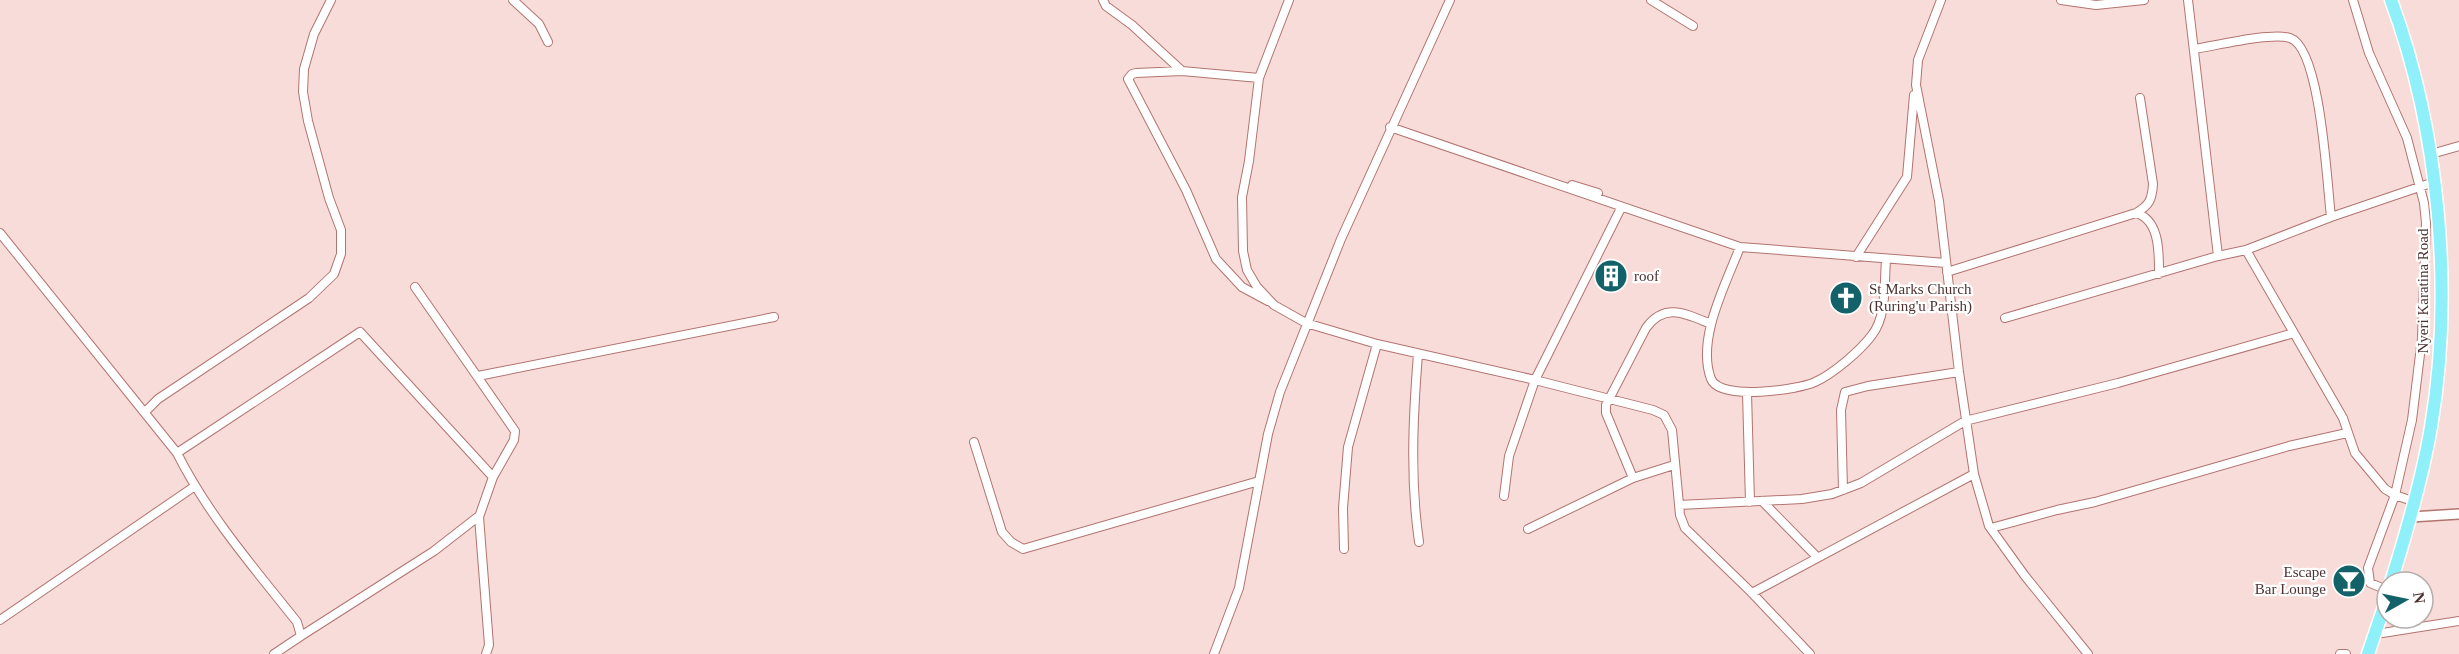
<svg xmlns="http://www.w3.org/2000/svg" width="2459" height="654" viewBox="0 0 2459 654" font-family="'Times New Roman',serif">
  <style>
    .lines { fill: none; stroke-linecap: round; stroke-linejoin: round }
    .minor-casing { stroke: #b27470; stroke-width: 10 }
    .tertiary-casing { stroke: #b27470; stroke-width: 12 }
    .trunk-casing { stroke: #fff; stroke-width: 15 }
    .minor { stroke: #fff; stroke-width: 8 }
    .tertiary { stroke: #fff; stroke-width: 9 }
    .trunk { stroke: #8ff0fa; stroke-width: 12 }
    .labels { text-anchor: middle; stroke-width: 4.5; stroke-linejoin: round; paint-order: stroke }
    .poi-label { font-size: 15px; fill: #4e3332; stroke: #fff; text-anchor: start }
    .street-label { font-size: 15px; fill: #4e3332; stroke: #fff }
  </style>
  <rect width="100%" height="100%" fill="#f8dcd9"/>
  <g class="lines">
    <defs>
      <path id="minor" d="M513,0L539,24L548,42
        M1103,0L1106,6L1132,25L1182,71L1259,78
        M1289,0L1259,78L1249,161L1242,197L1243,251L1247,270L1257,287L1274,305L1306,323L1377,344L1535,380L1653,410L1664,415L1672,430L1680,515L1685,528L1752,593L1810,654
        M1651,0L1693,26
        M1941,0L1918,60L1916,85L1939,201L1959,372L1974,474L1989,526L2025,576L2088,654
        M2061,0L2096,5L2144,0
        M2188,0L2218,256L2246,250L2331,217L2434,182
        M2353,0L2369,53L2407,138L2424,203L2426,223L2422,338L2412,420L2395,495L2368,568L2370,583L2387,590
        M2194,49C2215,46 2271,32 2290,38C2321,48 2327,185 2331,217
        M1182,71L1136,73L1132,74L1128,79L1186,190L1216,259L1242,287L1268,301
        M1390,127L1740,247L1946,263
        M2431,154L2459,146
        M1572,185L1598,193
        M2136,213C2160,220 2159,253 2159,274
        M0,233L177,453C208,515 254,568 297,622L301,636L274,654
        M1740,247C1726,284 1696,339 1711,379C1720,401 1798,390 1815,382C1833,374 1860,351 1872,335C1887,316 1884,284 1886,260
        M2246,250L2343,418L2355,453L2385,489L2395,495L2415,502
        M1856,257L1907,177L1914,95
        M1947,272L2136,213C2150,205 2152,199 2153,184L2140,98
        M415,287L515,431L514,440L493,477L479,517L489,645L486,654
        M2005,318L2218,256
        M1418,354C1413,417 1410,479 1419,542
        M478,376L774,317
        M1747,393L1750,502
        M145,412L158,399L309,298L334,274L341,254V230L329,198L308,121L303,92L304,69L314,34L331,0
        M974,442L1002,532L1011,542L1023,549L1259,481
        M177,453L360,332L493,477
        M1633,478L1606,413V405L1646,328C1665,302 1686,314 1711,324
        M1843,490L1841,410L1845,392L1868,386L1959,372
        M1504,496L1509,456L1535,380L1621,208
        M1762,501L1817,557
        M1679,505L1802,499L1832,494L1861,483L1965,421L2118,383L2294,333
        M1991,528L2057,510L2095,502L2289,446L2347,433
        M1528,529L1633,478L1674,465
        M1344,549L1343,508L1348,447L1377,344
        M1752,593L1974,474
        M0,620L195,486
        M2376,634L2459,621
        M301,636L434,551L479,516
        M1214,654L1239,588L1268,434L1280,392L1341,239L1450,0
        M2340,654H2346"/>
      <path id="tertiary" d="M2411,517L2459,514"/>
      <path id="trunk" d="M2391,0C2439,130 2454,291 2431,427C2422,480 2407,531 2391,582
        M2368,654L2387,598"/>
    </defs>
    <!-- minor casing -->
    <use href="#minor" class="minor-casing"/>
    <!-- tertiary casing -->
    <use href="#tertiary" class="tertiary-casing"/>
    <!-- trunk casing -->
    <use href="#trunk" class="trunk-casing"/>
    <!-- minor -->
    <use href="#minor" class="minor"/>
    <!-- tertiary -->
    <use href="#tertiary" class="tertiary"/>
    <!-- trunk -->
    <use href="#trunk" class="trunk"/>
  </g>
  <!-- icons -->
  <defs>
    <symbol id="building-disc" viewBox="-11 -11 22 22"><circle r="9.5" fill="#136269" stroke="#fff"/><path d="M-4-6H4V6H1V3H-1V6H-4ZM-2.5-4.3h1.7v1.8h-1.7ZM.8-4.3h1.7v1.8H.8ZM-2.5-1h1.7V.8h-1.7ZM.8-1h1.7V.8H.8Z" fill="#fff"/></symbol>
    <symbol id="church-disc" viewBox="-11 -11 22 22"><circle r="9.5" fill="#136269" stroke="#fff"/><path d="M-1.2-6h2.4v3.5h3.3v2.4h-3.3V6h-2.4V-.1h-3.3v-2.4h3.3Z" fill="#fff"/></symbol>
    <symbol id="bar-disc" viewBox="-11 -11 22 22"><circle r="9.5" fill="#136269" stroke="#fff"/><path d="M-6-5H6L.8 .8V4.5H3.5V6h-7V4.5H-.8V.8Z" fill="#fff"/></symbol>
  </defs>
  <g fill-rule="evenodd">
    <use href="#building-disc" x="1592" y="257" width="38" height="38"/>
    <use href="#church-disc" x="1827" y="279" width="38" height="38"/>
    <use href="#bar-disc" x="2330" y="562" width="38" height="38"/>
  </g>
  <g class="labels">
    <!-- poi labels -->
    <g class="poi-label">
      <text x="1634" y="281">roof</text>
      <text x="1869" y="294">St Marks Church<tspan x="1869" dy="17">(Ruring'u Parish)</tspan></text>
      <text x="2326" y="577" text-anchor="end">Escape<tspan x="2326" dy="17">Bar Lounge</tspan></text>
    </g>
    <!-- street labels -->
    <g class="street-label">
      <text transform="translate(2423 291) rotate(-90)" y="5">Nyeri Karatina Road</text>
    </g>
  </g>
  <!-- north arrow -->
  <g transform="translate(2405 600) rotate(81)"><circle r="28" fill="#ffffff" stroke="#b8adad" stroke-width="1.5"/>
  <path d="M0-4.5L10 22L0 15L-10 22Z" fill="#136269"/>
  <text y="-9" font-size="16" font-weight="bold" text-anchor="middle" fill="#4e3332">N</text>
  </g>
</svg>
